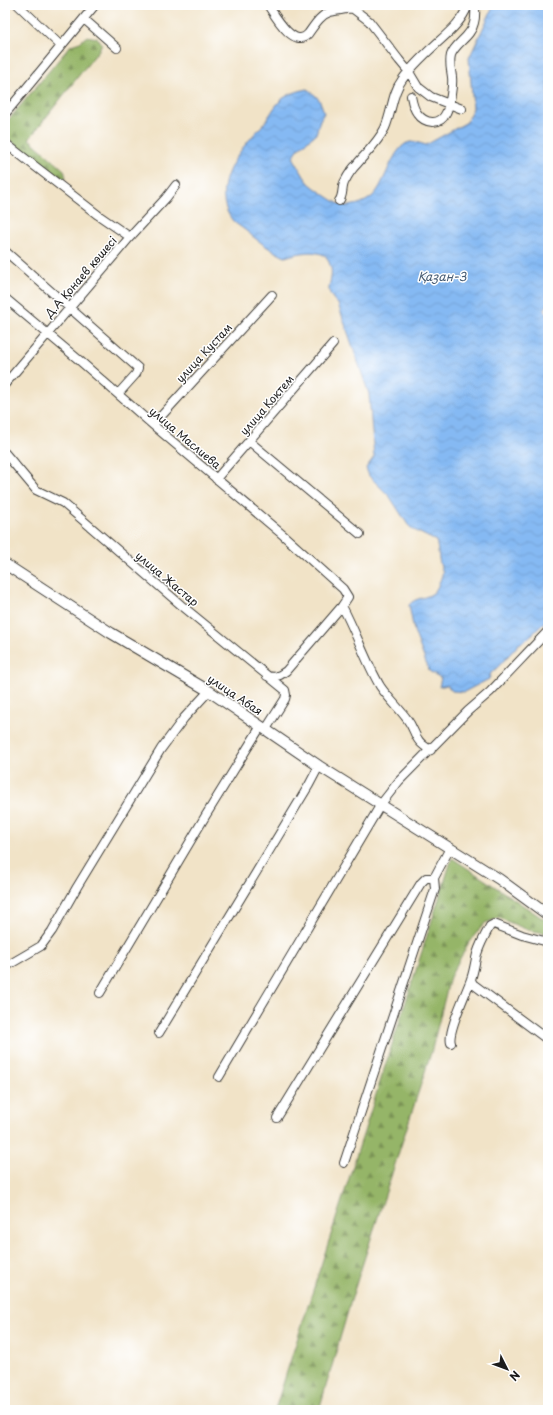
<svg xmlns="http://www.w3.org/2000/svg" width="553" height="1415" viewBox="0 0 553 1415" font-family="'Playpen Sans',sans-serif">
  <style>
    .forest { fill: url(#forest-firs); stroke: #586842 }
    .water { fill: url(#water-waves); stroke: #506a88 }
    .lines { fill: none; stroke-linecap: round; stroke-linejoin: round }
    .minor-casing { stroke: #3c3a36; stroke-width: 10 }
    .major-casing { stroke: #3c3a36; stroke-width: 12 }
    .minor { stroke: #fff; stroke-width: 8 }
    .major { stroke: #fff; stroke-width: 10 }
    .labels { text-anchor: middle; stroke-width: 3; stroke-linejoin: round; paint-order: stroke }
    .street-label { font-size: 11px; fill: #1c1c1c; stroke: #fff }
    .water-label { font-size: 12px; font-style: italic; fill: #465b72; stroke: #fff }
  </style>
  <defs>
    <pattern id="forest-firs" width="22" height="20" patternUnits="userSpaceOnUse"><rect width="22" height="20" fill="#95b568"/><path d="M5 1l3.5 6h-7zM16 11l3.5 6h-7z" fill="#799255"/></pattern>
    <pattern id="water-waves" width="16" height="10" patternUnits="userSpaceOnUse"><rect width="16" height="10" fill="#85b9f3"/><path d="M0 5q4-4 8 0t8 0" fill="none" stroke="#729ed0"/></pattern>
  </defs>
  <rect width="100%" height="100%" fill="#fff"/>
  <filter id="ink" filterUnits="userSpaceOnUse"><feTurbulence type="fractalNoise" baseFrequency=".025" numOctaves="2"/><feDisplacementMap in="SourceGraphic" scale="8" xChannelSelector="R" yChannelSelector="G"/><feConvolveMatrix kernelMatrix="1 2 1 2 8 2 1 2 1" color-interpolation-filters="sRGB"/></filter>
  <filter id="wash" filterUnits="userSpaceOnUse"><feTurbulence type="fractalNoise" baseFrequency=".012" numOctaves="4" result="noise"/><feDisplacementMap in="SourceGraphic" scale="16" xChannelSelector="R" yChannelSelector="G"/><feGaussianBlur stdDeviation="0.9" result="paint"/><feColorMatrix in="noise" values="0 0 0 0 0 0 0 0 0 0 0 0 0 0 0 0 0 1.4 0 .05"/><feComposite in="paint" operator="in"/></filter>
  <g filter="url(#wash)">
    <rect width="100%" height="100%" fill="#f1e3c7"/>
    <!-- forest -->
    <path class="forest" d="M87,36L97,38L102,43L99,50L29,139L64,170L66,178L58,180L5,136V124L71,45L80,42Z
      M452,858L548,922V928L545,933L528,930L499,918L485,923L469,942L450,977L431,1053L353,1294L319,1410H275L289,1365Z"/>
    <!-- water -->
    <path class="water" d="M494,5H548V305L545,308L544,311L548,315V615L543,624L527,639L519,644L498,667L491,673L489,679L464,692L452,691L447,685L439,687L441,678L429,671L414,631L409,605C415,597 427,599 434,592C439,587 441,577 443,572C438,563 439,551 436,541L412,529L408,525L390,497L369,476L366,468L374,457L369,394L338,304C321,288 334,284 331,268C330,264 328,260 326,256C313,249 299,253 285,257C270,250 258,241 245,230C241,227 236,224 233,221C208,189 238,151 260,128C268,120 272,109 280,101C287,94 298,91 307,89C317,95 321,101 324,113L320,120L316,134L299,148L293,157C298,165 302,175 309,183C313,187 337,204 342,205C353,208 371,201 377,191C386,178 392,153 405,144C411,140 419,143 426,145L467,122L473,108L469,58Z"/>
  </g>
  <g filter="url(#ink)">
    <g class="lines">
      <defs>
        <path id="minor" d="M18,5L61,46
          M268,5C274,14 294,50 308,34C314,26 320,15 330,12C336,10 345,10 352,8L369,21L376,30L399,60L409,72L418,87L431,97L462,109
          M84,19L117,48
          M411,96C412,101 413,108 417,113C425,124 440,126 446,113C450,105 453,86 452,77C451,69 449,63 451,55C455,43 471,37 474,23C476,17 475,11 475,5
          M5,114L95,5
          M5,143L98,215L130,237
          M339,201C344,195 341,187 345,181C348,175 352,169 357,164C367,152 378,142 385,128C392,112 392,93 402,80C411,67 424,55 436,44C448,33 462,22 468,5
          M5,251L138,368L136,374L118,394
          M5,298L79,360L153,425L283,535L343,589L348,597L342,606L286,671L280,675L274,677L267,676
          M5,384L130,237L166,198L176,185
          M153,425L272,295
          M249,441L360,534
          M5,453L36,490L63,503L181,605L285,690L286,695L285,699L266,729
          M216,479L333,344
          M342,606C356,632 365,660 380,686C388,698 399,708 407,719C417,732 413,741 431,750
          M434,878L450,848
          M5,967L41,946L52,931L77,887L161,749L184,718L209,691
          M471,980L473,984L548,1040
          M100,993L206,815L261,726
          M159,1033L309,785L319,766
          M451,1043C447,1032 467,991 471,979C474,971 475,962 477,954C480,944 485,935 490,926L494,924L522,935L548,942
          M219,1077L381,804L399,781L468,711L490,692L548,631
          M277,1118L421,883L426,878H434L435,889L344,1163"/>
        <path id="major" d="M5,564L111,633L209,691L319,766L499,879L548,915"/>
      </defs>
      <!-- minor casing -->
      <use href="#minor" class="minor-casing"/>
      <!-- major casing -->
      <use href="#major" class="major-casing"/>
      <!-- minor -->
      <use href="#minor" class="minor"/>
      <!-- major -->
      <use href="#major" class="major"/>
    </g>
  </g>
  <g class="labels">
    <!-- street labels -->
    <g class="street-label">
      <text transform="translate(81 277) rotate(-49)" y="4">Д.А Қонаев көшесі</text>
      <text transform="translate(204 353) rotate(-47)" y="4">улица Кустам</text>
      <text transform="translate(267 405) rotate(-49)" y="4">улица Коктем</text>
      <text transform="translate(185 438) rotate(40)" y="4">улица Маслиева</text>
      <text transform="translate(167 579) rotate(40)" y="4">улица Жастар</text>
      <text transform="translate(235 695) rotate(34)" y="4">улица Абая</text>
    </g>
    <!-- water labels -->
    <g class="water-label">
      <text x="442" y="281">Қазан-3</text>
    </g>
  </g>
  <!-- margin -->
  <rect width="553" height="1415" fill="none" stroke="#fff" stroke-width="20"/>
  <!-- north arrow -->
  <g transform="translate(507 1369) rotate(132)" stroke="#ffffff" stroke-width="3" paint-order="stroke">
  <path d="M0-3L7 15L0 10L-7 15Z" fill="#1c1c1c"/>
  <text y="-6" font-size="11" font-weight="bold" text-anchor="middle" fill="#1c1c1c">N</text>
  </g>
</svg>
